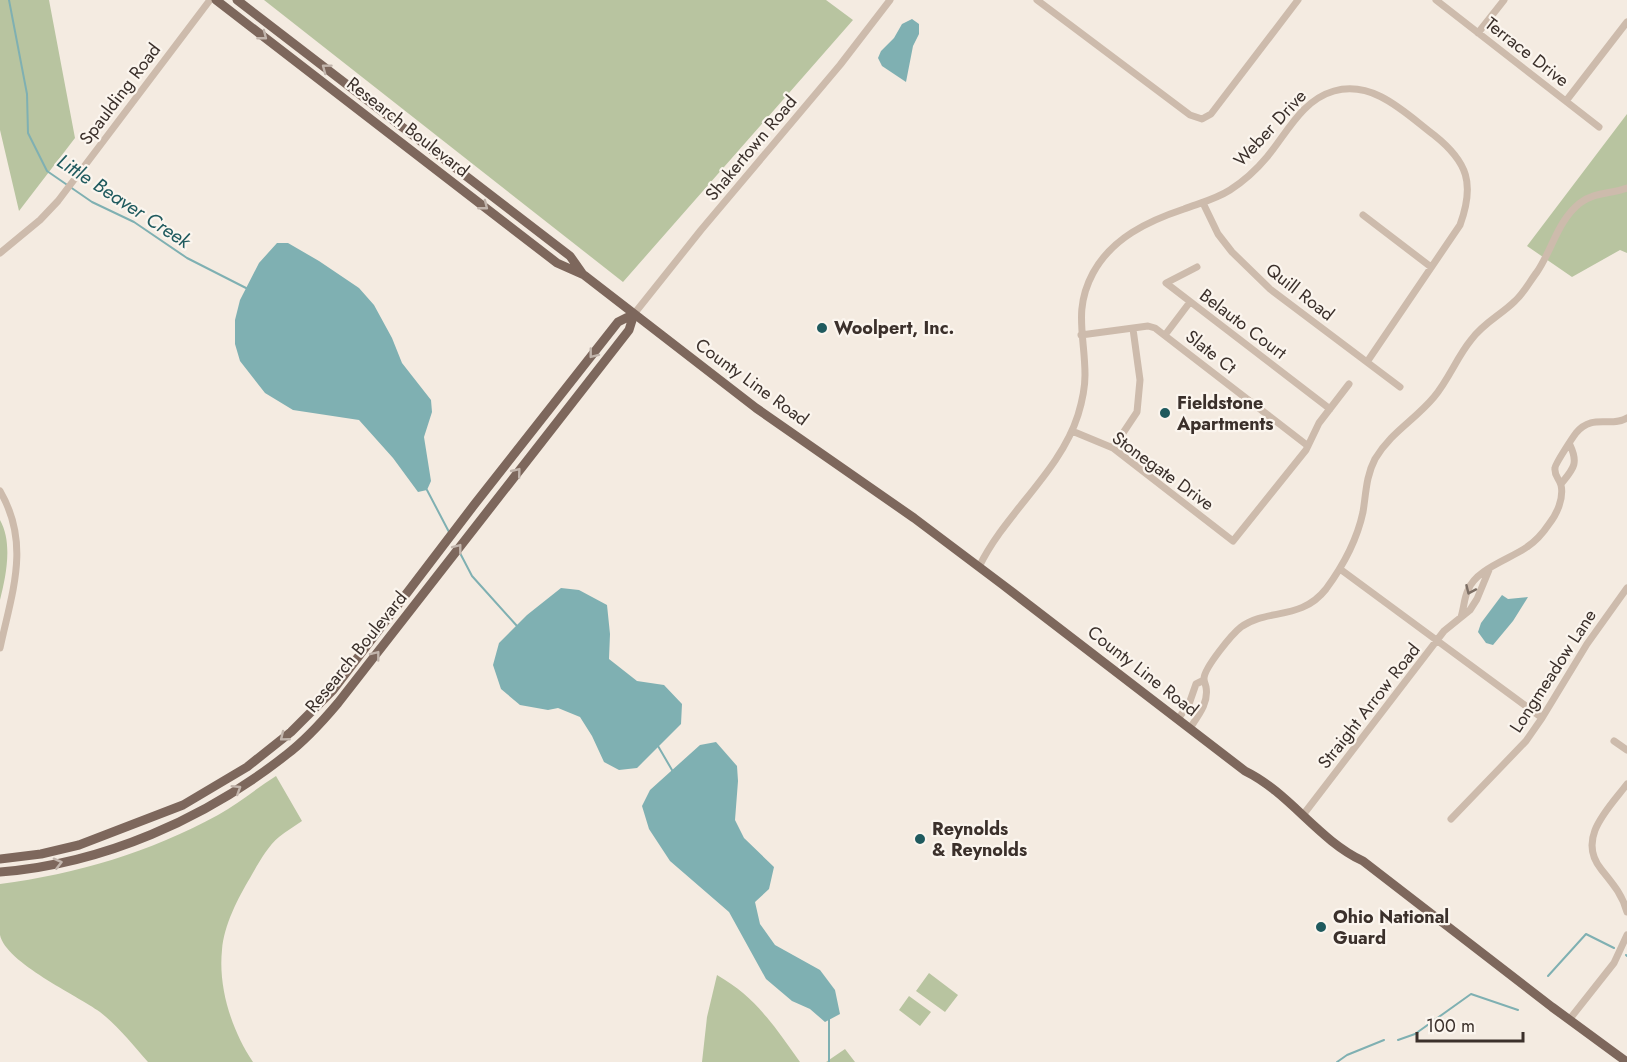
<svg xmlns="http://www.w3.org/2000/svg" width="1627" height="1062" viewBox="0 0 1627 1062" font-family="Jost,sans-serif">
  <style>
    .green { fill: #b8c4a0 }
    .water { fill: #7fb0b2 }
    .lines { fill: none; stroke-linecap: round; stroke-linejoin: round }
    .stream { stroke: #7fb0b2; stroke-width: 2 }
    .minor { stroke: #cdbbac; stroke-width: 7 }
    .major { stroke: #7d675c; stroke-width: 9 }
    .oneway { stroke: #c2b5ac }
    .oneway2 { stroke: #7d6f65 }
    .poi-dot { fill: #1f5a5e; stroke: #fbf5ee; stroke-width: 2 }
    .labels { text-anchor: middle; stroke-width: 4.5; stroke-linejoin: round; paint-order: stroke }
    .street-label { font-size: 18px; fill: #3b302b; stroke: #fbf5ee }
    .poi-label { font-size: 18px; font-weight: bold; fill: #3b302b; stroke: #fbf5ee; text-anchor: start }
    .water-label { font-size: 20px; font-style: italic; fill: #1f5a5e; stroke: #fbf5ee }
  </style>
  <rect width="100%" height="100%" fill="#f4ebe1"/>
  <!-- green -->
  <path class="green" d="M0,0H49L75,138L19,211L0,130Z
    M264,0H826L853,20L623,282Z
    M1627,114V253L1620,250L1572,277L1527,246Z
    M0,520C13,543 6,576 0,600Z
    M276,776L302,821C295,826 286,831 279,837C267,847 258,864 250,878C238,898 224,925 222,950C218,988 232,1031 253,1062H148C133,1045 118,1026 100,1012C77,995 6,963 0,935C0,919 0,900 0,884C77,874 150,852 218,815C238,804 257,788 276,776Z
    M929,973L958,995L945,1012L916,991Z
    M717,975C757,998 774,1026 800,1062H702L707,1017Z
    M909,996L931,1012L920,1026L899,1010Z
    M845,1049L855,1062H826Z"/>
  <!-- water -->
  <path class="water" d="M912,19L919,24V34L913,46L906,82L882,66L878,58L881,51L894,38L902,24Z
    M277,243H288L319,261L359,288L374,305L392,338L402,363L431,400L432,412L424,437L431,481L427,490L418,492L393,458L359,420L293,410L265,393L240,361L235,344V320L240,300L259,263Z
    M561,588L579,590L607,605L610,634L609,659L637,681L664,685L682,704L681,724L637,768L619,770L604,762L592,736L580,717L558,708L548,710L520,705L501,689L493,665L499,643L527,615Z
    M1502,595L1508,599L1528,597L1513,621L1493,645L1486,643L1478,632L1481,623Z
    M716,742L737,766L738,781L735,820L744,838L774,867L769,889L755,902L760,924L775,945L820,970L835,990L840,1014L825,1022L810,1009L792,1001L766,979L729,912L670,861L649,829L642,806L650,790L700,745Z"/>
  <g class="lines">
    <!-- stream -->
    <path class="stream" d="M9,0L27,94L28,133L47,171L92,202L134,222L187,258L246,288
      M427,490L449,532
      M460,553L472,576L517,626
      M658,746L672,770
      M1626,955L1627,956
      M1548,976L1586,934L1614,948
      M1398,1040L1415,1034L1471,994L1518,1010
      M829,1062V1019
      M1337,1062L1347,1055L1384,1040"/>
    <!-- minor -->
    <path class="minor" d="M1037,0L1190,115L1202,119L1211,114L1298,0
      M1436,0L1599,127
      M1478,33L1504,0
      M1566,101L1627,22
      M1203,203L1218,234L1232,252L1270,289L1400,387
      M1363,215L1431,267
      M0,253L40,220L58,201L210,0
      M1197,267L1166,283L1330,409
      M634,314L701,230L840,65L890,0
      M1081,335L1148,326L1155,328L1308,446
      M1165,335L1190,302
      M1072,431L1113,448L1233,541L1306,450L1319,423L1349,384
      M1113,448L1137,412L1140,380L1133,329
      M1561,484C1573,469 1579,464 1570,445
      M0,491C31,544 12,592 0,648
      M979,567C1005,513 1060,472 1078,415C1082,402 1085,388 1085,375C1085,336 1073,310 1093,273C1112,238 1148,221 1184,209C1200,203 1216,199 1230,190C1244,181 1257,169 1267,157C1287,133 1302,100 1334,91C1374,80 1405,113 1434,135C1468,162 1475,184 1460,225L1367,362
      M1340,569L1542,718
      M1461,617C1464,608 1464,598 1468,590C1476,569 1510,559 1527,547C1536,541 1543,533 1549,524C1557,514 1564,498 1561,485C1559,478 1554,476 1555,468C1555,464 1573,437 1576,433C1593,413 1610,428 1627,418
      M1178,719L1189,704L1196,684L1204,680
      M1190,728C1198,716 1209,703 1206,687C1205,682 1204,683 1204,678C1205,667 1232,634 1241,627C1267,608 1301,621 1326,589C1343,566 1357,540 1363,512C1366,494 1366,476 1375,459C1391,432 1415,420 1434,397C1449,379 1457,357 1471,340C1483,323 1501,315 1515,301C1524,293 1530,281 1537,272C1552,250 1558,220 1580,203C1594,192 1611,194 1627,188
      M1614,741L1627,750
      M1627,784C1609,808 1576,838 1601,869C1613,884 1622,894 1627,912
      M1303,815L1444,631L1470,610L1477,599L1489,570
      M1451,819L1526,741L1542,718L1587,644L1627,588
      M1569,1020L1614,963L1627,935"/>
    <!-- major -->
    <path class="major" d="M216,0L557,263L584,275L756,408L914,518L1003,585L1245,771C1290,793 1318,840 1363,861L1552,1007L1627,1062
      M237,0L570,256L582,273
      M0,859L41,854L79,845L183,805L247,767L291,732L333,690L474,505L618,322L634,314
      M0,872C103,864 205,819 286,755C306,740 322,722 338,703L629,330L634,314"/>
  </g>
  <!-- one-way arrows -->
  <defs><path id="oneway-chevron" d="M-2-3.5L2.5 0L-2 3.5" fill="none" stroke-width="1.6" stroke-linecap="round" stroke-linejoin="round" transform="scale(1.5)"/></defs>
  <g class="oneway">
    <use href="#oneway-chevron" transform="translate(263 36) rotate(38)"/>
    <use href="#oneway-chevron" transform="translate(326 68) rotate(-143)"/>
    <use href="#oneway-chevron" transform="translate(484 206) rotate(38)"/>
    <use href="#oneway-chevron" transform="translate(593 354) rotate(128)"/>
    <use href="#oneway-chevron" transform="translate(517 472) rotate(-51)"/>
    <use href="#oneway-chevron" transform="translate(458 548) rotate(-52)"/>
    <use href="#oneway-chevron" transform="translate(376 655) rotate(-52)"/>
    <use href="#oneway-chevron" transform="translate(284 737) rotate(141)"/>
    <use href="#oneway-chevron" transform="translate(237 789) rotate(-32)"/>
    <use href="#oneway-chevron" transform="translate(58 863) rotate(-14)"/>
  </g>
  <use class="oneway2" href="#oneway-chevron" transform="translate(1470 590) rotate(114)"/>
  <!-- markers -->
  <g class="poi-dot">
    <circle cx="822" cy="328" r="6"/>
    <circle cx="1165" cy="413" r="6"/>
    <circle cx="920" cy="839" r="6"/>
    <circle cx="1321" cy="927" r="6"/>
  </g>
  <g class="labels">
    <!-- street labels -->
    <g class="street-label">
      <text transform="translate(1527 52) rotate(38)" y="6">Terrace Drive</text>
      <text transform="translate(120 94) rotate(-53)" y="6">Spaulding Road</text>
      <text transform="translate(408 127) rotate(38)" y="6">Research Boulevard</text>
      <text transform="translate(1270 128) rotate(-47)" y="6">Weber Drive</text>
      <text transform="translate(751 148) rotate(-50)" y="6">Shakertown Road</text>
      <text transform="translate(1300 292) rotate(38)" y="6">Quill Road</text>
      <text transform="translate(1243 324) rotate(37)" y="6">Belauto Court</text>
      <text transform="translate(1211 352) rotate(38)" y="6">Slate Ct</text>
      <text transform="translate(752 382) rotate(36)" y="6">County Line Road</text>
      <text transform="translate(1163 471) rotate(36)" y="6">Stonegate Drive</text>
      <text transform="translate(356 652) rotate(-51)" y="6">Research Boulevard</text>
      <text transform="translate(1143 671) rotate(38)" y="6">County Line Road</text>
      <text transform="translate(1553 671) rotate(-57)" y="6">Longmeadow Lane</text>
      <text transform="translate(1369 706) rotate(-52)" y="6">Straight Arrow Road</text>
    </g>
    <!-- poi labels -->
    <g class="poi-label">
      <text x="834" y="334">Woolpert, Inc.</text>
      <text x="1177" y="409">Fieldstone<tspan x="1177" dy="21">Apartments</tspan></text>
      <text x="932" y="835">Reynolds<tspan x="932" dy="21">&amp; Reynolds</tspan></text>
      <text x="1333" y="923">Ohio National<tspan x="1333" dy="21">Guard</tspan></text>
    </g>
    <!-- water labels -->
    <g class="water-label">
      <text transform="translate(124 201) rotate(33)" y="7">Little Beaver Creek</text>
    </g>
  </g>
  <!-- scale -->
  <path d="M1417 1032v9h106v-9" fill="none" stroke="#3b302b" stroke-width="3"/>
  <text x="1426" y="1032" font-size="18" fill="#3b302b" stroke="#fbf5ee" stroke-width="4.5" paint-order="stroke">100 m</text>
</svg>
